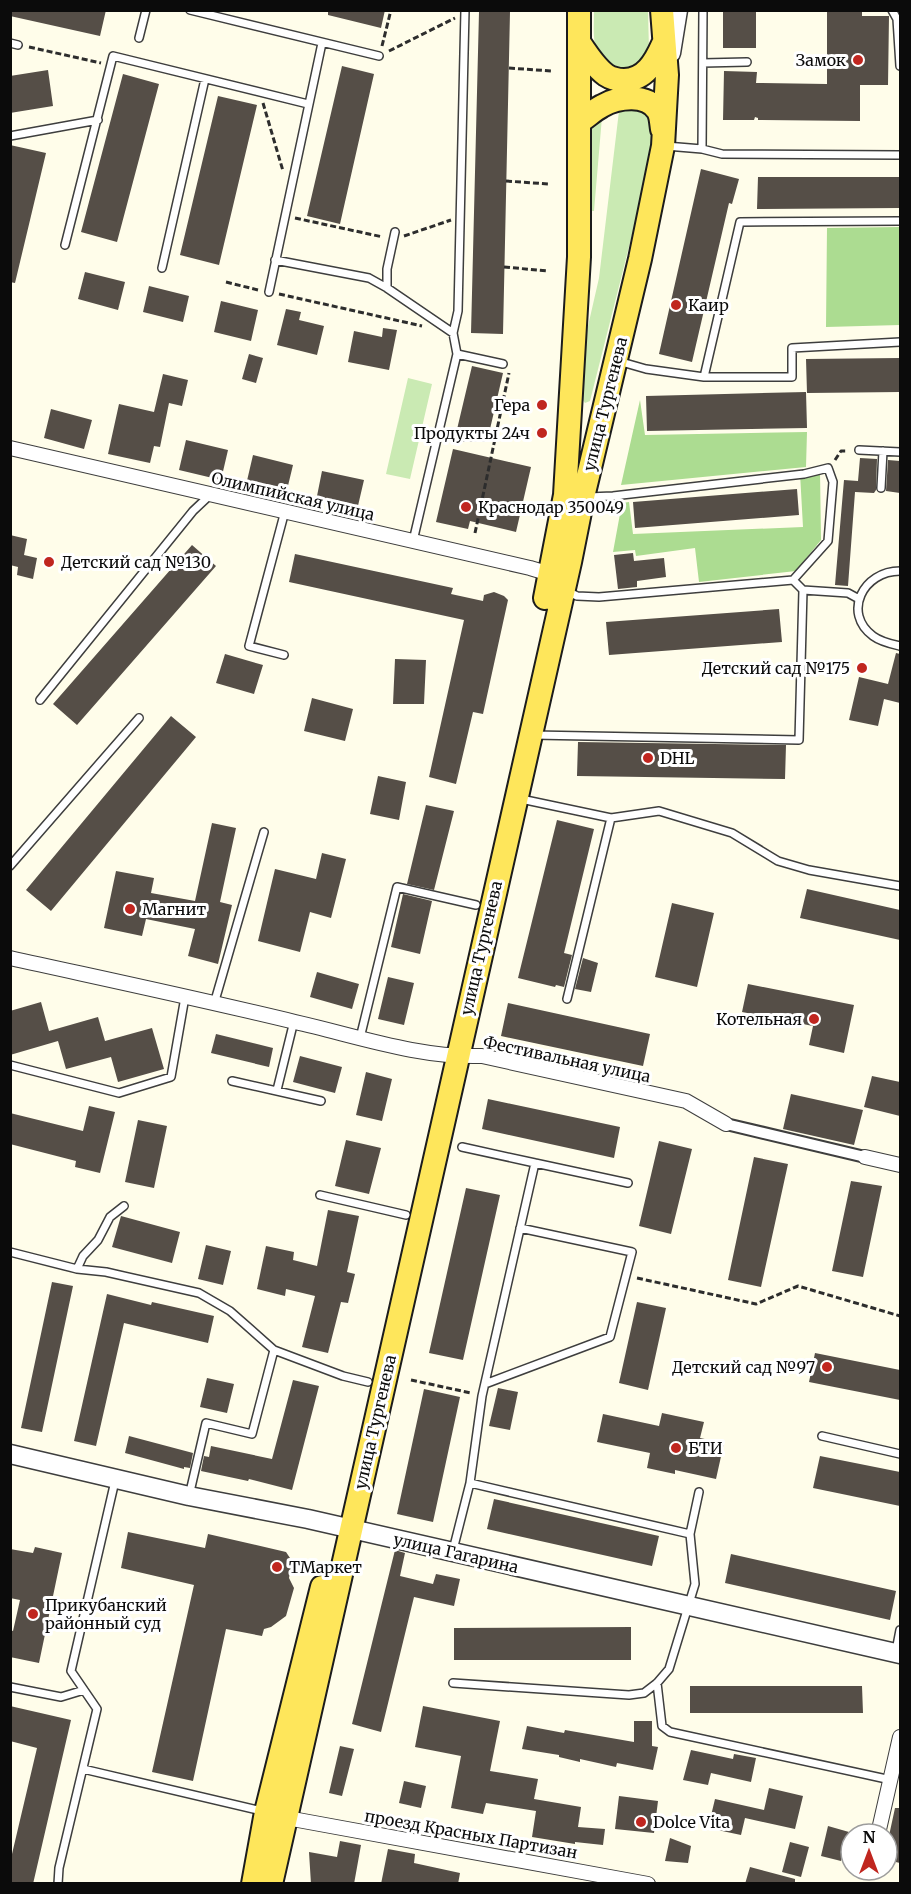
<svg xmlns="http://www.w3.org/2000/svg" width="911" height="1894" viewBox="0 0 911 1894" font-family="Merriweather,serif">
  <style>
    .green { fill: #caeab3 }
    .forest { fill: #acdc91 }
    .building { fill: #554e47 }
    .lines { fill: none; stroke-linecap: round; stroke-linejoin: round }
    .service-casing { stroke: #3e3e3e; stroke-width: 10 }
    .pedestrian-casing { stroke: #3e3e3e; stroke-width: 14 }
    .minor-casing { stroke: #3e3e3e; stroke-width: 16 }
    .tertiary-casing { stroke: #3e3e3e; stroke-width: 21 }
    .primary-casing { stroke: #1c1c1c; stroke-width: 26 }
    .path { stroke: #2d2d2d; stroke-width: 3; stroke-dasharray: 6 3; stroke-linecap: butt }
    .service { stroke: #fff; stroke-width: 7 }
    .pedestrian { stroke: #fff; stroke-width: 10 }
    .minor { stroke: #fff; stroke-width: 14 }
    .tertiary { stroke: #fff; stroke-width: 18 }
    .primary { stroke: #fee65b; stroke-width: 22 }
    .poi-dot { fill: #c0261f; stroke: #fff; stroke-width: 2 }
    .labels { text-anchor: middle; stroke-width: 6; stroke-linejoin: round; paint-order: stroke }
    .poi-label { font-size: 16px; fill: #0b0b0b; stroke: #fff; text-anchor: start }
    .street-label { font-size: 16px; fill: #0b0b0b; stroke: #fff }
  </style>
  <rect width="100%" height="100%" fill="#fffdea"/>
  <!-- green -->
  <path class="green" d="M594,11H648L649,50L646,60C641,63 635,68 629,69C615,71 599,58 595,45C593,34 594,22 594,11Z
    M636,103L655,125L636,219L590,401L585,403L581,397L583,348L599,278L619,111Z
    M602,117L594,211H592L591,133L593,125Z
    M408,378L432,384L410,479L386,474Z"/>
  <!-- forest -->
  <path class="forest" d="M900,227V325L826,327L827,228Z
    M640,400L645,435L807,432L806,467L621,485Z
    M820,471L821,540L796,571L699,582L695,548L636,556L635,550L613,552L622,503L629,502L633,534L803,527L800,473Z"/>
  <!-- building -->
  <path class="building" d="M11,10H106L100,36L10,16Z
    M328,10H385L381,28L328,15Z
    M723,10H756V48H723Z
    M827,10H862V16H889L888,85H860V121L758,120V118L755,117L754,120H723L724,71L757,72L756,83L827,84Z
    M479,12H510L503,334L471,333Z
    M342,66L374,74L340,224L307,216Z
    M48,70L53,106L10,113V76Z
    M123,74L159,84L117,242L81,232Z
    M218,96L257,105L219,265L180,255Z
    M10,145L46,153L15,283L10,282Z
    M701,169L739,179L732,204L729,203L692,362L659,354Z
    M758,177H900V208L757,209Z
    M85,272L125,282L118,310L78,299Z
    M149,286L189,296L183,322L143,312Z
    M221,301L258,310L251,341L214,332Z
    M286,309L301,312L299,320L324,326L317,355L277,345Z
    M383,328L397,330L389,370L348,362L354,331L382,337Z
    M249,354L263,358L256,383L242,379Z
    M900,358V392L807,393L806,359Z
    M472,366L503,373L487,442H454Z
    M163,374L188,380L182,406L169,403L160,447L154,446L150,463L108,454L119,404L154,412Z
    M806,392L807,428L647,431L646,396Z
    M51,409L92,420L84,449L44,438Z
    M186,440L228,450L221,480L179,470Z
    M453,449L531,467L516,532L470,521L468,529L436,522Z
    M253,455L293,465L286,494L246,485Z
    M860,458L877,459L876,490L874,493L855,492L848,586L835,585L844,480L858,481Z
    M888,460L900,461V493L886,491Z
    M322,471L364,480L357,510L316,501Z
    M797,489L799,515L635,528L633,502Z
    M10,535L27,539L24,555L37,558L33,579L17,575L18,567L10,565Z
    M192,545L216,566L77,725L53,704Z
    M633,553L634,561L664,558L666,577L637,581V587L618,589L614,555Z
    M295,554L453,588L451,594L483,601L484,595L494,592L504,596L508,600L483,714L473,712L456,784L429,777L464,620L289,582Z
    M779,609L782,642L609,655L606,622Z
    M896,653L900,654V703L884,699L878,726L849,720L859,677L888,684Z
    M225,654L263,665L254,694L216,683Z
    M395,659L426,660L424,704H393Z
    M312,698L353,709L345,741L304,731Z
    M171,716L196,737L51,911L26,890Z
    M578,742L786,745L785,779L577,776Z
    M378,776L406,782L399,820L370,814Z
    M426,805L454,811L434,890L407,884Z
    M557,820L594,829L564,953L572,955L564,987L556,985L555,987L518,978Z
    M212,823L236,828L220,902L232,905L218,964L188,956L195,929L146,919L142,936L104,928L116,871L154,878L151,893L195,901Z
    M322,853L346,859L331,918L310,912L300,952L258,941L275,869L316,879Z
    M807,889L900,910V940L800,918Z
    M403,894L432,901L420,954L391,947Z
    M672,903L714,913L697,987L655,977Z
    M583,958L598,963L591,992L575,989Z
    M317,972L359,984L352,1009L310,997Z
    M388,977L414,983L404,1025L378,1019Z
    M748,984L854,1005L844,1053L809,1045L813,1026L742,1012Z
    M41,1002L49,1031L98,1017L105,1041L152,1028L164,1069L118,1082L111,1057L66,1069L58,1041L10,1055V1011Z
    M508,1003L650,1034L643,1066L501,1036Z
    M216,1034L273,1048L269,1067L211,1053Z
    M300,1056L342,1067L335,1093L293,1082Z
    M366,1072L392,1079L382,1121L356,1115Z
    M872,1076L900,1082V1116L864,1107Z
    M791,1094L863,1110L854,1145L783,1129Z
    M488,1099L620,1127L614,1158L482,1129Z
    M89,1106L115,1112L100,1173L75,1167L76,1161L10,1144V1113L83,1131Z
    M138,1120L167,1126L154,1188L125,1182Z
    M346,1140L381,1148L369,1194L335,1186Z
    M659,1141L692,1149L671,1234L639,1226Z
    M754,1157L788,1164L761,1287L728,1280Z
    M851,1181L882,1186L863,1277L832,1271Z
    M466,1188L500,1195L463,1360L429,1353Z
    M328,1210L359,1216L347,1272L355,1274L348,1303L341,1302L328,1353L302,1347L315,1296L286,1289L285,1296L257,1289L266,1246L294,1252L293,1260L317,1266Z
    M121,1216L180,1232L172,1263L112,1247Z
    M206,1245L231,1251L223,1285L198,1279Z
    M52,1282L73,1286L42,1432L21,1428Z
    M107,1294L151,1305L152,1302L214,1316L208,1343L124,1323L96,1446L74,1441Z
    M637,1302L666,1308L648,1390L619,1383Z
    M815,1353L900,1370V1400L809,1382Z
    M207,1378L234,1384L227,1413L200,1407Z
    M293,1380L319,1386L292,1490L249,1479L248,1481L201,1471L204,1456L209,1457L211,1446L272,1459Z
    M498,1388L518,1392L510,1430L489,1426Z
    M424,1389L460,1397L433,1522L397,1514Z
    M662,1413L704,1422L700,1438L724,1443L716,1479L675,1470V1474L647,1468L650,1453L597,1442L603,1414L659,1426Z
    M129,1436L193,1453L190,1468L184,1467V1469L125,1453Z
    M820,1456L900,1472V1506L813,1488Z
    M494,1499L659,1536L652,1566L487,1529Z
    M128,1532L205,1548L208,1534L286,1552L292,1561L289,1578L294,1588L286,1616L271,1627L264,1629L262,1636L226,1629L193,1781L152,1772L194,1585L121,1568Z
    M35,1547L62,1553L39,1663L10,1657V1630L13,1631L20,1600L10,1598V1549L33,1553Z
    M395,1550L405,1553L400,1576L433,1584L436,1574L460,1579L454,1606L414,1597L381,1732L352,1724Z
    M731,1554L896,1591L890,1620L725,1583Z
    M631,1627V1660H454V1628Z
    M690,1686H862L863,1713H690Z
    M10,1706L71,1720L33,1884H10V1854H12L37,1748L10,1741Z
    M423,1706L500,1721L490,1771L538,1779L534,1799L581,1807L578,1827L605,1829L603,1845L575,1842V1844L532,1837L536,1811L486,1803L483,1814L451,1808L461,1756L415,1747Z
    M634,1721H652V1746L658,1747L653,1770L617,1763L616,1767L580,1759V1762L559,1757V1755L522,1749L527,1726L564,1733L565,1730L634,1742Z
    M340,1746L354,1749L342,1796L329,1793Z
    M691,1750L733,1759L734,1754L756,1758L751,1782L711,1773L708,1785L683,1780Z
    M404,1781L426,1786L421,1808L399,1803Z
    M769,1788L803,1796L795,1829L745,1818L741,1835L708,1828L715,1799L764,1810Z
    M619,1796L658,1801L654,1833L615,1829Z
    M895,1808H900V1863L887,1860V1845Z
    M828,1826L849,1832L841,1861L821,1856Z
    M670,1838L691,1846L688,1863L665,1861Z
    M340,1841L361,1845L354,1884H311L309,1852L337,1857Z
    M790,1842L809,1847L801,1877L782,1872Z
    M388,1849L415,1854L414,1863L460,1873L458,1884H381Z
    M750,1867L795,1879V1884H745Z"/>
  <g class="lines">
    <defs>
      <path id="service" d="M190,10L379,56
        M703,10L702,149L722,154L900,155
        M892,10L897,19L900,66
        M139,38L146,10
        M10,43L18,45
        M703,63L747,62
        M10,136L98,120
        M666,146L702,149
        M395,232L387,269V288L453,333
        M65,245L113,56L308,104
        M275,260L369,278L387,288
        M162,268L205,79
        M269,292L322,43
        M457,354L503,364
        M618,361L646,369L704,377L740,222L900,221
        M704,377H792V348L900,342
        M859,450L900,452
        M881,488L883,451
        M413,541L457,354L453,333L458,311L465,10
        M900,571C863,571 842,613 873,636C881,642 891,644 900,646
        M803,590L848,593L859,599
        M567,591L577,596L599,597L793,580L828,541L833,482L828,468L804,474L613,496L588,497
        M284,655L249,646L285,511
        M40,700L193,511L210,495
        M533,735L799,740L803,590L793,580
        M521,799L611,818L567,999
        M611,818L659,811L732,833L778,861L809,870L900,886
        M10,866L139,718
        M214,1004L264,832
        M360,1038L397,887L476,905
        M10,1065L119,1093L171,1077L185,997
        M232,1081L321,1101
        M277,1090L294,1021
        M535,1163L628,1183
        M320,1195L406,1215
        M10,1252L77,1269L83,1256L98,1240L110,1217L124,1206
        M77,1269L106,1272L199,1293L230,1311L274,1350
        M485,1384L610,1337L632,1252L520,1228
        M822,1436L900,1454
        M470,1483L690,1534
        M189,1496L206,1423L252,1434L274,1350L343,1376L368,1382
        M453,1550L470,1483L482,1396L535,1163L462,1147
        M896,1651L900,1630
        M453,1683L629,1695L644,1693L657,1683L669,1669L695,1584L690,1534L699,1492
        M657,1683L662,1726L670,1732L891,1780
        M10,1687L61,1697L84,1690
        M83,1769L262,1811
        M58,1884L59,1868L97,1709L71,1671L115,1481"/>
      <path id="pedestrian" d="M726,1124L865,1157"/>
      <path id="minor" d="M10,448L530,568L550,574L553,577
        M10,958C105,979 200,999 295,1022C357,1036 418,1058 482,1056L686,1101L726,1124
        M865,1157L900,1165
        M287,1818L648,1884
        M878,1834L900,1737"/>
      <path id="tertiary" d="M671,53L678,10
        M10,1454L189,1496L308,1519L900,1654"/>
      <path id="primary" d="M579,42C587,54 595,67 606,75C612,79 617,80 624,80C645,80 655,62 663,44
        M579,122C587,117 594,110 602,106C618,97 647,93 658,111C661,116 661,123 662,129
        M545,598L565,495L579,257V10
        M253,1884L266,1812L322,1587
        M271,1884L570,562L583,497L640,259L663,146L667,75L662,10"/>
    </defs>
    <!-- service casing -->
    <use href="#service" class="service-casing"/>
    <!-- pedestrian casing -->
    <use href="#pedestrian" class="pedestrian-casing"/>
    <!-- minor casing -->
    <use href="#minor" class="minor-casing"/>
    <!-- tertiary casing -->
    <use href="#tertiary" class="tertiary-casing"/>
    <!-- primary casing -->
    <use href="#primary" class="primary-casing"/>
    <!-- path -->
    <path class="path" d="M382,46L391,10
      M29,47L101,63
      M389,51L455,18
      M509,68L551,71
      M263,103L283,171
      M506,181L549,184
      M295,218L383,237
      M404,236L451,220
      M504,267L548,271
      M226,282L258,290
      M279,294L422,326
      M835,460L841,451H848
      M475,533L509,373
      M637,1278L756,1304L798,1286L900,1316
      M411,1380L471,1393"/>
    <!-- service -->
    <use href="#service" class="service"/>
    <!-- pedestrian -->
    <use href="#pedestrian" class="pedestrian"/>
    <!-- minor -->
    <use href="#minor" class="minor"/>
    <!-- tertiary -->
    <use href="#tertiary" class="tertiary"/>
    <!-- primary -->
    <use href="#primary" class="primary"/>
  </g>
  <!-- markers -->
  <g class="poi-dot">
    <circle cx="858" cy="60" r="6"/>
    <circle cx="676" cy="305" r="6"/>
    <circle cx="542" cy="405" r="6"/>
    <circle cx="542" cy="433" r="6"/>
    <circle cx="466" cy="507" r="6"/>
    <circle cx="49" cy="562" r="6"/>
    <circle cx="862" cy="668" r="6"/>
    <circle cx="648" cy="758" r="6"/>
    <circle cx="130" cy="909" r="6"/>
    <circle cx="814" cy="1019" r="6"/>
    <circle cx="827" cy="1367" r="6"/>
    <circle cx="676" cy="1448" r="6"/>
    <circle cx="277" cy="1567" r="6"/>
    <circle cx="33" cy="1614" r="6"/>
    <circle cx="641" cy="1822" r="6"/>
  </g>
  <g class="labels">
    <!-- poi labels -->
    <g class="poi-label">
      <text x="846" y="66" text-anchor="end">Замок</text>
      <text x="688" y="311">Каир</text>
      <text x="530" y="411" text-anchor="end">Гера</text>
      <text x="530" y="439" text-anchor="end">Продукты 24ч</text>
      <text x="478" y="513">Краснодар 350049</text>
      <text x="61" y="568">Детский сад №130</text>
      <text x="850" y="674" text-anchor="end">Детский сад №175</text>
      <text x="660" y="764">DHL</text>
      <text x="142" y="915">Магнит</text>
      <text x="802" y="1025" text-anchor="end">Котельная</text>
      <text x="815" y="1373" text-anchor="end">Детский сад №97</text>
      <text x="688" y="1454">БТИ</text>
      <text x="289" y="1573">ТМаркет</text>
      <text x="45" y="1611">Прикубанский<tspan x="45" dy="18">районный суд</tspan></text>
      <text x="653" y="1828">Dolce Vita</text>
    </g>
    <!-- street labels -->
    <g class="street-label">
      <text transform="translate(605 404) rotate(-76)" y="6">улица Тургенева</text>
      <text transform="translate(293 496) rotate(13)" y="6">Олимпийская улица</text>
      <text transform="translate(481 948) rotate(-77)" y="6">улица Тургенева</text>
      <text transform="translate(567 1059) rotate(12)" y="6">Фестивальная улица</text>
      <text transform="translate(375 1422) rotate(-77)" y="6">улица Тургенева</text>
      <text transform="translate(456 1553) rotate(13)" y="6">улица Гагарина</text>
      <text transform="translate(471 1834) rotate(10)" y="6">проезд Красных Партизан</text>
    </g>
  </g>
  <!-- border -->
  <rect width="911" height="1894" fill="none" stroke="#0b0b0b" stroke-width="24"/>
  <!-- north arrow -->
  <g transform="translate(869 1852)"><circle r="28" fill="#ffffff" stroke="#9d9d9d" stroke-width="1.5"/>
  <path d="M0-4.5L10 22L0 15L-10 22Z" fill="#c0261f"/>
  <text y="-9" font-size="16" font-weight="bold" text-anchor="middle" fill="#0b0b0b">N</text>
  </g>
</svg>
